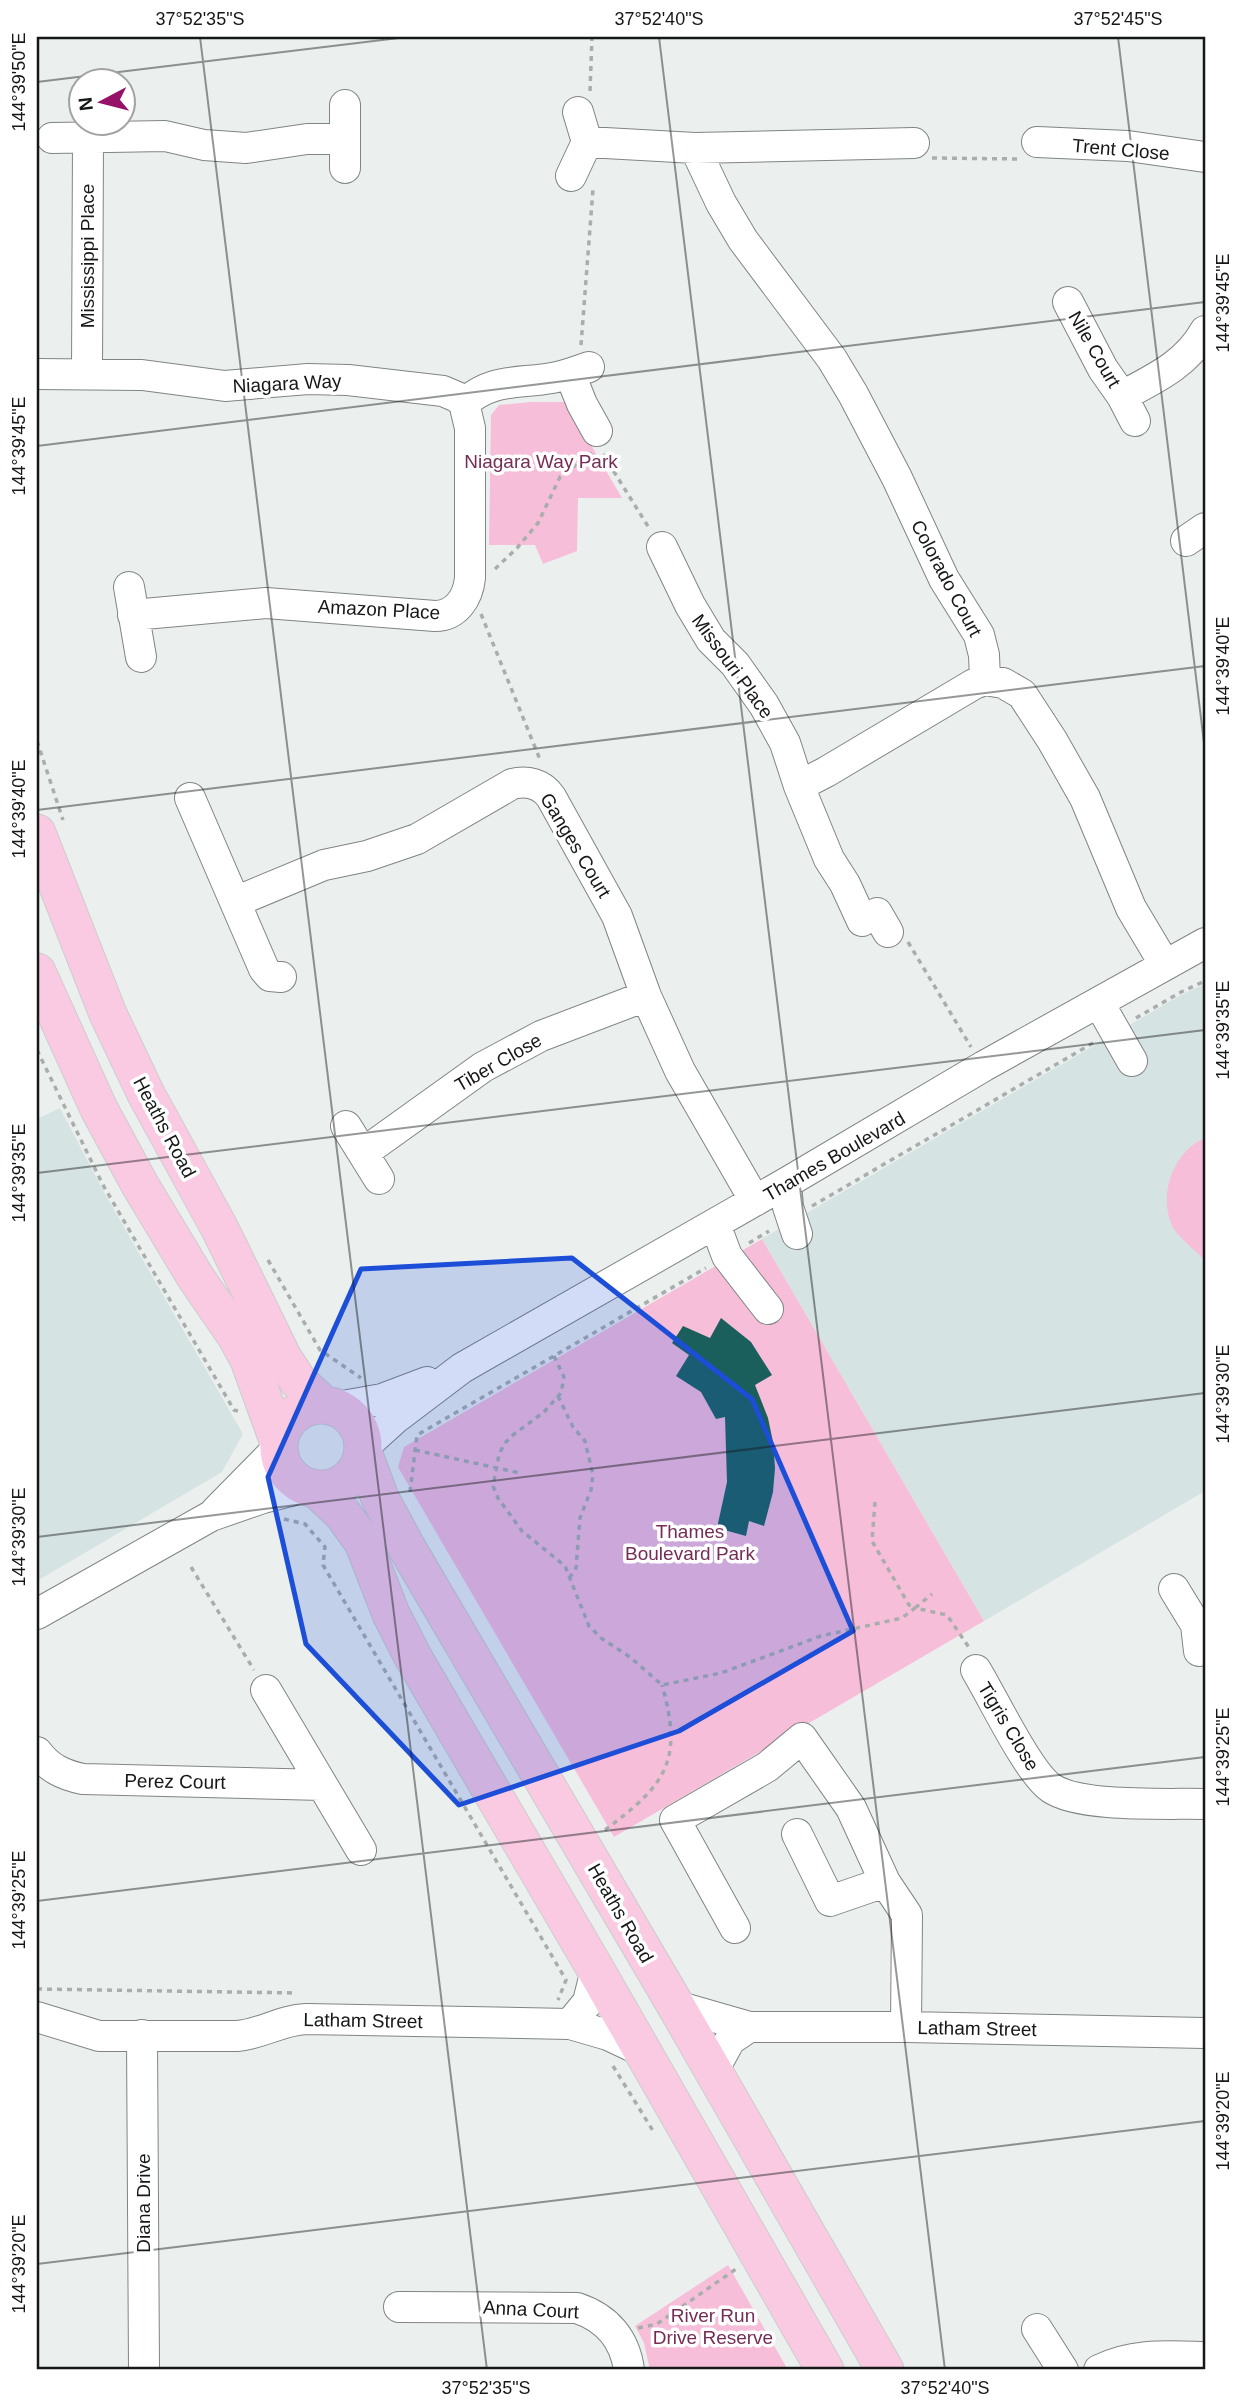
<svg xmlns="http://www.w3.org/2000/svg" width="1242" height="2407" viewBox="0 0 1242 2407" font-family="Helvetica,sans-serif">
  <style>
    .built { fill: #d5e3e2 }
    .green { fill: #f7beda }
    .building { fill: #1a5f5b }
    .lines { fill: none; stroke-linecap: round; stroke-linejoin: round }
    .minor-casing { stroke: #808484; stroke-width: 32 }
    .major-casing { stroke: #ccc; stroke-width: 39 }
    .path { stroke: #a9adac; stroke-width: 3.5; stroke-dasharray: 5 5; stroke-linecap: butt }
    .minor { stroke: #fff; stroke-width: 30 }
    .major { stroke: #facae2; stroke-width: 37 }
    .marked { fill: #1d4ed8; fill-opacity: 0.2; stroke: #1d4ed8; stroke-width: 5; stroke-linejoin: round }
    .ticks { fill: none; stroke: #161818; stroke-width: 2; stroke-opacity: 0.45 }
    .labels { text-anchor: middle; stroke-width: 7; stroke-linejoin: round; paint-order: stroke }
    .street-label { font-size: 19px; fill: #161818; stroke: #fff }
    .park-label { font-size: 19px; fill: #752d56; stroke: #fff }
    .neatline { fill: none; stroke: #161818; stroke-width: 2.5 }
    .ticks-label { font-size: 18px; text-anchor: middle; fill: #161818 }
  </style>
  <rect width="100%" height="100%" fill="#ebf0ef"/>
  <!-- built -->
  <path class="built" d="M1205,984V1491L984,1621L762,1239L1181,995Z
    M60,1108L105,1194L243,1434L222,1472L37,1581V1119Z"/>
  <!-- green -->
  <path class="green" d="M531,402H566L622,498H578L577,551L543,564L535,545H489L491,415L499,405Z
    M1205,1138V1260C1196,1251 1174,1234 1171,1223C1159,1192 1174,1151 1205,1138Z
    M762,1239L984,1621L614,1837L398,1467L404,1447Z
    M728,2265L788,2370H650L644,2343L635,2326Z"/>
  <!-- building -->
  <path class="building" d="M721,1318L751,1342L772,1375L755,1385L768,1418L773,1442L775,1468L773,1492L764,1526L749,1521L746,1536L717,1528L727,1482L725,1417L716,1419L701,1392L676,1376L689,1355L672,1343L683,1326L710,1338Z"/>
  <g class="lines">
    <defs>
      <path id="minor" d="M345,105V168
        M52,138L165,136L204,145L246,148L307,139H344
        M587,142L695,148L914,143
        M1037,142L1128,146L1205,157
        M695,148L721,203L743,240L832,359L853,394L897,478L944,579L979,635L984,655L985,680L1003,683L1022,694L1052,740L1085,798L1131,908L1165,965
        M571,176L587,142L578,112
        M1068,302L1103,369L1122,396L1135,421
        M37,374L142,375L225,386L308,379L348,380L443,391L457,397L464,403C493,378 517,384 552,378C565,376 577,371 589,367
        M87,374L88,139
        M570,374L582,404L597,431
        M1122,396C1154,379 1187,364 1205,331
        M1186,541L1205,528
        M662,547L690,605L711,640L735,664L764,705L785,743L799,786L829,859L845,884L862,921L877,913L888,932
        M129,587L141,657
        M133,615L266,603L435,616C456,616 468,598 470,578V428L464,403
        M799,786L826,772L974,684L985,680
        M190,798L264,969L270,976L281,977
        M235,902L324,865L367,856L417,839L512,784C527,780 542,784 551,797L617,916L646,996L680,1071L755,1201
        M1099,1003L1132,1061
        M346,1126L379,1179
        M363,1153L483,1067L541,1036L646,996
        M786,1183L788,1207L797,1234
        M715,1224L727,1256L768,1309
        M337,1407L382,1399L427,1382
        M364,1447L396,1418L462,1368L786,1183L984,1066L1205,943
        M216,1511L278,1448
        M1174,1589L1196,1625L1199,1651
        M37,1614L211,1516L263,1498L306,1487
        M976,1670C993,1698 1028,1772 1051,1788C1080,1808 1168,1803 1205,1804
        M266,1690L361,1850
        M37,1752C49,1768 63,1775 83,1779L322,1785
        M797,1834L830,1901L885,1882
        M735,1928L675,1820L767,1767L802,1738L851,1808L885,1882L907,1915L906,2027
        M676,2006L749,2027H906L1205,2033
        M37,2017L99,2036H237C262,2034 281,2020 306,2019L570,2024L608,2035L642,2051
        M570,2024L588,2002L596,1970
        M142,2035L144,2370
        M713,2071L730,2040L749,2027
        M399,2307L577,2308C607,2318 625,2339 629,2370
        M1037,2329L1063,2370
        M1099,2370C1133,2353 1168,2356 1205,2357"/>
      <path id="major" d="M37,833L108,1014L146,1094L220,1229L283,1358L298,1381L323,1404
        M37,972L99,1109L140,1185L196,1278L236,1336L249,1360L279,1443
        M279 1447a42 42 0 1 1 84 0a42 42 0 1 1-84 0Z
        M363,1452L380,1498L407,1548L676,2006L885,2370
        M316,1489L342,1513L363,1542L391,1614L413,1657L596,1970L825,2370"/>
    </defs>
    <!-- minor casing -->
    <use href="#minor" class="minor-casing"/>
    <!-- major casing -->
    <use href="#major" class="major-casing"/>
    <!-- path -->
    <path class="path" d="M590,91L592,37
      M932,158L1019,159
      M581,345L593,189
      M603,454L649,528
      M495,569L517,548L538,523L560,477L592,453
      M481,614L541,762
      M37,741L63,820
      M908,942L971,1047
      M1136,1018L1181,992L1205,981
      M37,1050L103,1185L234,1410L238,1411
      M812,1206L1093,1043
      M749,1243L769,1231
      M268,1260L320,1350L361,1378
      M554,1356L564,1377L561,1393L544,1412L513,1435L504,1444L499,1455L493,1486L498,1498L522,1531L565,1566L589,1626L601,1638L630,1657L662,1685L721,1673L821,1636L902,1618L915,1608L947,1615L970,1649
      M558,1396L573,1427L585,1441L593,1475L591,1490L580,1518L576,1568L570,1577
      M415,1450L520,1473
      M410,1492L417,1435L706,1268
      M875,1502L872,1541L909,1605L915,1608L932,1594
      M284,1519L305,1524L325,1547L323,1565L566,1980L558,2000
      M191,1567L254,1670
      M605,1830C665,1785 684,1762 662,1685
      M37,1989L297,1993
      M613,2066L655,2134
      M638,2328L657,2324L736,2269"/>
    <!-- minor -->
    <use href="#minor" class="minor"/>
    <!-- major -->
    <use href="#major" class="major"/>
  </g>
  <!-- marked area -->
  <path class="marked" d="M572,1258L752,1399L853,1631L679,1731L459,1805L306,1644L268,1477L361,1269Z"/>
  <!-- ticks -->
  <path class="ticks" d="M200,37L487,2370M659,37L945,2370M1118,37L1205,751M37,82L407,37M37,446L1205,302M37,810L1205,666M37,1173L1205,1030M37,1537L1205,1393M37,1901L1205,1757M37,2264L1205,2121"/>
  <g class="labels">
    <!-- street labels -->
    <g class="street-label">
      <text transform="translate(1121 149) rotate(5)" y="7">Trent Close</text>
      <text transform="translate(87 256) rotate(-90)" y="7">Mississippi Place</text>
      <text transform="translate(1095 349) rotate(60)" y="7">Nile Court</text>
      <text transform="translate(287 383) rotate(-3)" y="7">Niagara Way</text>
      <text transform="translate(947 578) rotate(62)" y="7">Colorado Court</text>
      <text transform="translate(379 609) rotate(3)" y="7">Amazon Place</text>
      <text transform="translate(733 666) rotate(54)" y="7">Missouri Place</text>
      <text transform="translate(576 845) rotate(59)" y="7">Ganges Court</text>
      <text transform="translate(498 1062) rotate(-30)" y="7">Tiber Close</text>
      <text transform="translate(165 1127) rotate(62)" y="7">Heaths Road</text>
      <text transform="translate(834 1156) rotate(-30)" y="7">Thames Boulevard</text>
      <text transform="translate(1009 1726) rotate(59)" y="7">Tigris Close</text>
      <text transform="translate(175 1781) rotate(1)" y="7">Perez Court</text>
      <text transform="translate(621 1913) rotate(60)" y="7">Heaths Road</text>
      <text transform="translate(363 2020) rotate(1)" y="7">Latham Street</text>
      <text transform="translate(977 2028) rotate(1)" y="7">Latham Street</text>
      <text transform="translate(143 2203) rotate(-90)" y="7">Diana Drive</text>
      <text transform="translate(531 2309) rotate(3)" y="7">Anna Court</text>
    </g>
    <!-- park labels -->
    <g class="park-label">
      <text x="541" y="468">Niagara Way Park</text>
      <text x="690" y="1538">Thames<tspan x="690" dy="22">Boulevard Park</tspan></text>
      <text x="713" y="2322">River Run<tspan x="713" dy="22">Drive Reserve</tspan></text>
    </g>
  </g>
  <!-- border -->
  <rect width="1242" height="2407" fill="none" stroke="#ffffff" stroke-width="77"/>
  <!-- north arrow -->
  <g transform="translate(102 102) rotate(263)"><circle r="33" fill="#ffffff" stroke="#a2a3a3" stroke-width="2"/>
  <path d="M0-5L12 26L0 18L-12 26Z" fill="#961168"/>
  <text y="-10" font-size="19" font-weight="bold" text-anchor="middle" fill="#161818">N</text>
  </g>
  <rect x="38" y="38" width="1166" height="2330" class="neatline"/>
  <g class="ticks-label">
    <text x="200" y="25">37°52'35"S</text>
    <text x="659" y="25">37°52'40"S</text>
    <text x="1118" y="25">37°52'45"S</text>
    <text transform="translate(19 82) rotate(-90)" y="6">144°39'50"E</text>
    <text transform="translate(1223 303) rotate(-90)" y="6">144°39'45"E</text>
    <text transform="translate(19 446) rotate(-90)" y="6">144°39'45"E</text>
    <text transform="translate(1223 666) rotate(-90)" y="6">144°39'40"E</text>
    <text transform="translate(19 809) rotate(-90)" y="6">144°39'40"E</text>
    <text transform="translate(1223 1030) rotate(-90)" y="6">144°39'35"E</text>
    <text transform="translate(19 1173) rotate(-90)" y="6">144°39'35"E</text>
    <text transform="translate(1223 1394) rotate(-90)" y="6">144°39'30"E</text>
    <text transform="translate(19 1537) rotate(-90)" y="6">144°39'30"E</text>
    <text transform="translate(1223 1757) rotate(-90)" y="6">144°39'25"E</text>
    <text transform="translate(19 1900) rotate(-90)" y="6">144°39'25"E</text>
    <text transform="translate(1223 2121) rotate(-90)" y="6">144°39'20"E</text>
    <text transform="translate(19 2264) rotate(-90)" y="6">144°39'20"E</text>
    <text x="486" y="2394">37°52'35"S</text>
    <text x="945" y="2394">37°52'40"S</text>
  </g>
</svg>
